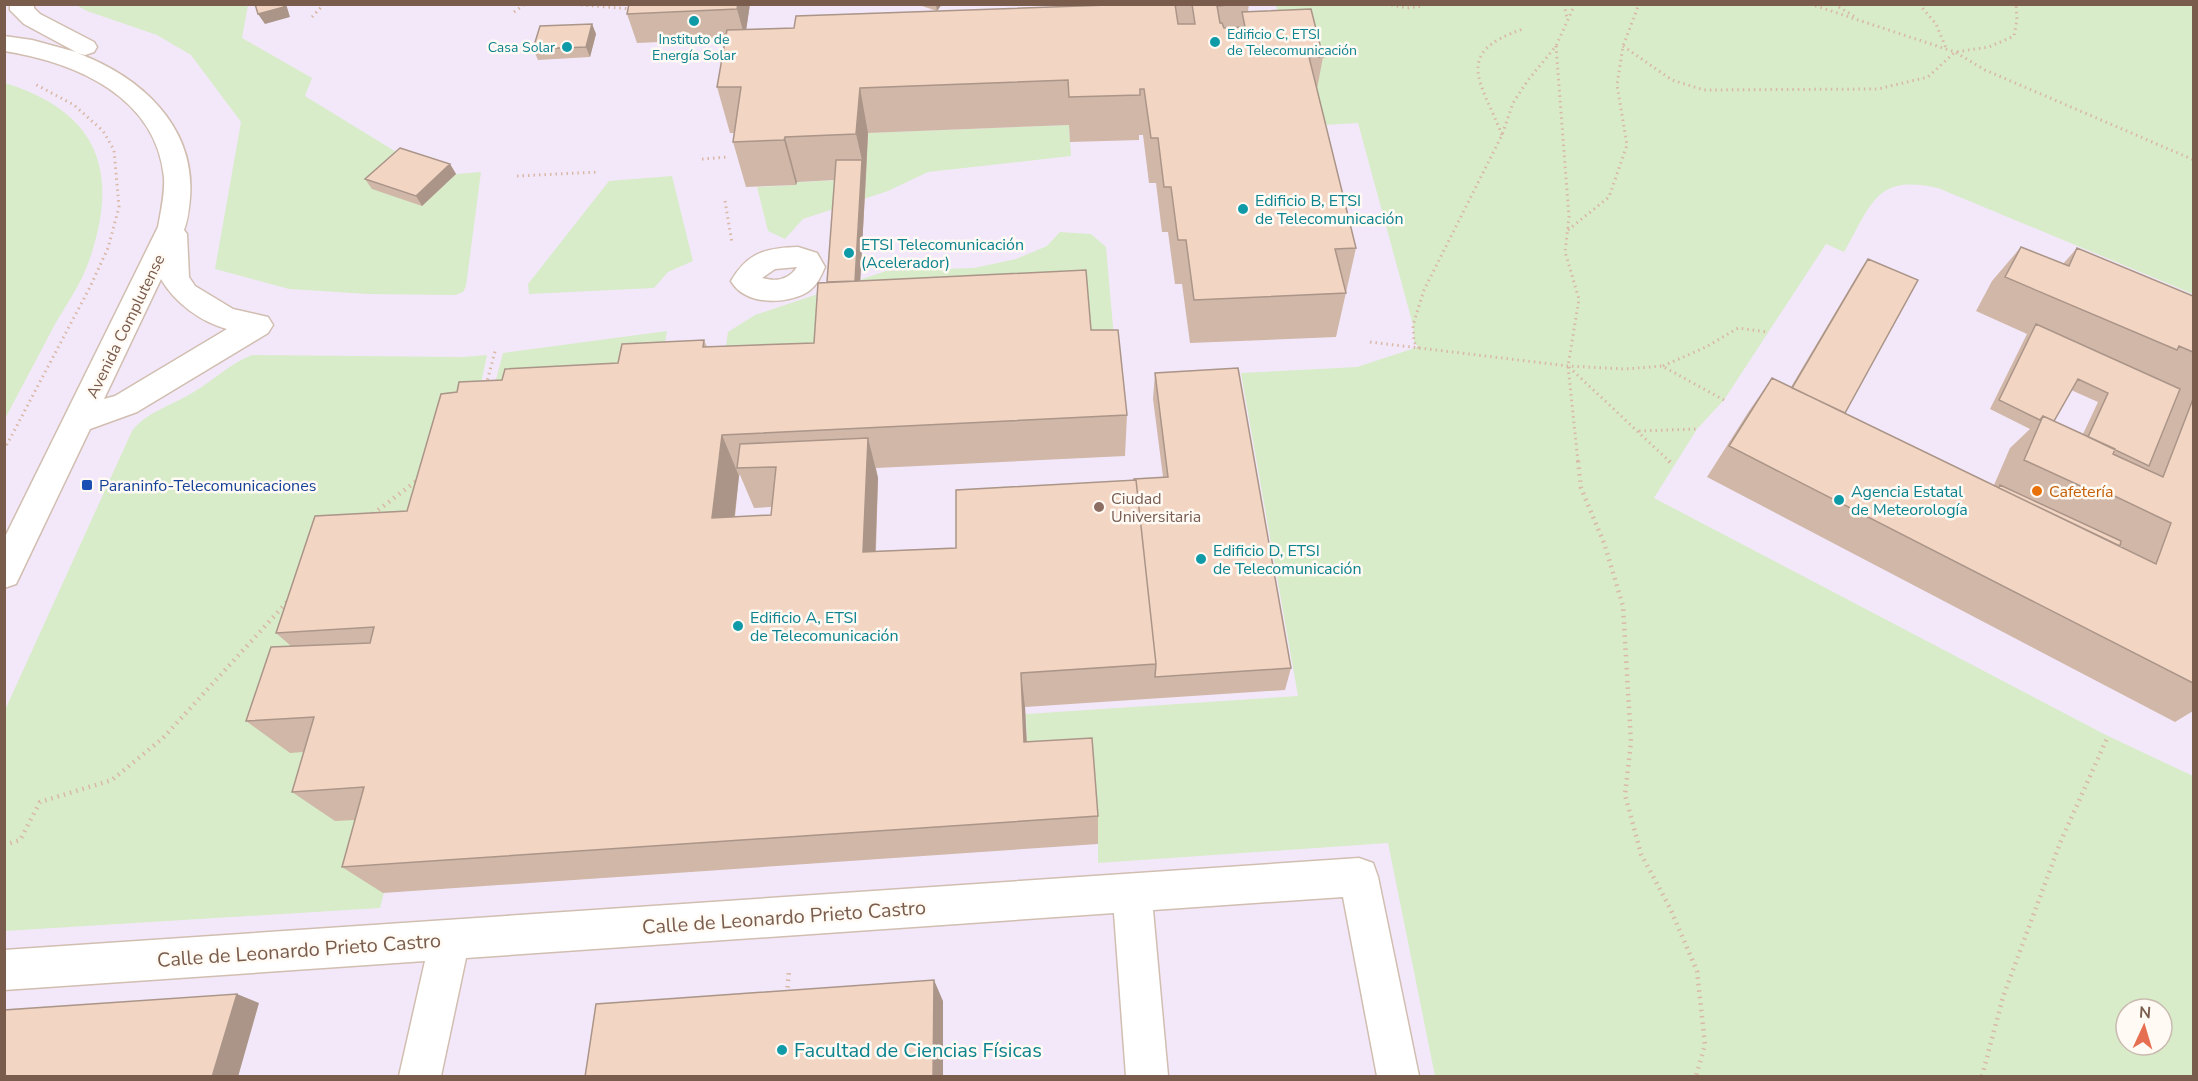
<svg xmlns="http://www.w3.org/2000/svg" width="2198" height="1081" viewBox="0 0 2198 1081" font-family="'Nunito Sans',sans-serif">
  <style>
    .education { fill: #f3e8fa; fill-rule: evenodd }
    .green { fill: #d8ecc9; fill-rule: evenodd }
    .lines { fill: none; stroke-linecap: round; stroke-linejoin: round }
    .minor-casing { stroke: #d1beb0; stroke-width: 3 }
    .path-far1 { stroke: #d9b8a5; stroke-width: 3; stroke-dasharray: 1.5 4; stroke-linecap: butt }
    .path { stroke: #d9b8a5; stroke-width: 4.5; stroke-dasharray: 1.5 5; stroke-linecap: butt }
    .minor { fill: #fff; fill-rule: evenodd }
    .wall { fill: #d1b7a8; fill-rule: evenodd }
    .shaded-wall { fill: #aa9588 }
    .building { fill: #f3d5c3; stroke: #aa9588; stroke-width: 1.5 }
    .culture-dot { fill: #0f9aa8; stroke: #fffaf3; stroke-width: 2 }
    .transit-dot { fill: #1a4fb4; stroke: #fffaf3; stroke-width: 2 }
    .food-dot { fill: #e8710a; stroke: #fffaf3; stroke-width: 2 }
    .education-dot { fill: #8d6e63; stroke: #fffaf3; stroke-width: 2 }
    .labels { text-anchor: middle; stroke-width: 5; stroke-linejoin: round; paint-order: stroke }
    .far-culture-label { font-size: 14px; fill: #0d838f; stroke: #fffaf3; text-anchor: start }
    .culture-label { font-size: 16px; fill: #0d838f; stroke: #fffaf3; text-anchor: start }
    .street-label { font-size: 16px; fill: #7a5c4d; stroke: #fffaf3 }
    .transit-label { font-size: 16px; fill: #164399; stroke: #fffaf3; text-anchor: start }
    .food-label { font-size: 16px; fill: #c56008; stroke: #fffaf3; text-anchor: start }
    .education-label { font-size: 16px; fill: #785e54; stroke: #fffaf3; text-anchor: start }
    .near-street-label { font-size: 20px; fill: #7a5c4d; stroke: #fffaf3 }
    .near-culture-label { font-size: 20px; fill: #0d838f; stroke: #fffaf3; text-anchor: start }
  </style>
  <rect width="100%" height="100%" fill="#fdf6ec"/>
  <!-- education -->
  <path class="education" d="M5,5H2193V1076H5ZM2126,1009H2162V1045H2126Z"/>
  <!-- green -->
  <path class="green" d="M76,5H248L242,38L312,78L305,96L406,158L422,206L456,174L481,172L466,286L463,292L455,295L368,294L289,289L215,269L241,122L191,55L157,35L87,11Z
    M1276,5H2193V294L1938,188C1874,174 1872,205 1844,252L1826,244L1724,400L1697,429L1654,498L2108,736L2193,776V1076H1435L1388,843L1098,863V844L1028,773L1026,714L1298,696L1241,373L1357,367L1418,347L1414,342L1413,325L1358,123L1308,126L1287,56ZM2126,1009H2162V1045H2126Z
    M5,83C99,112 120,172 89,261C81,284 66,305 54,326C38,357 21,388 5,419Z
    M1069,125L1071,156L928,172L888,191L803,219L785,239L768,231L757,187L796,185L797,182L865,179L868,133Z
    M672,176L693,261L668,272L654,288L529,294L528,284L609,181Z
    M1060,232L1091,234L1106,247L1117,372L826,385L721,382L728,332L755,315L886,271L974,268L1016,259L1047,246Z
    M667,331L660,370L493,391L503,353Z
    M252,355L463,357L487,355L470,435L355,749L403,817L380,908L5,931V710L132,431C146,412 173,405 192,393C213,381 229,364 252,355Z"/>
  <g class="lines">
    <defs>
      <path id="minor" d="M10,4H34V8L40,14L94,42L97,47L94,52L85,55L77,53C139,76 196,125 190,198C189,209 188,220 184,230L187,234L189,277L195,286L233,309L268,317L273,325L268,333L137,412L90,429L16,584L4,588V539L158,227C161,211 165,193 164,177C156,96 75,62 4,51V36L32,40L76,52L24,24L10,10ZM161,279C175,303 201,322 227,329L115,396L104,399Z
        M798,247L817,253L825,267C821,276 817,285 809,291C788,305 745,306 731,281C748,252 766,248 798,247ZM797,267C789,280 776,282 762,278L775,269Z
        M1359,858L1373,863L1378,877L1419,1076H1377L1343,897L1153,910L1168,1076H1126L1114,913L466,958L441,1076H399L425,961L4,990V950Z"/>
    </defs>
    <!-- minor casing -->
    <use href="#minor" class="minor-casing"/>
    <!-- path-far1 -->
    <path class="path-far1" d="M570,4L632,9
      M1386,4L1407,8L1423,6
      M1564,4L1567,18
      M1810,4L1955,52L1985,70L2194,160
      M1834,4L1857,18
      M1919,4L1936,24L1946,48
      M514,12L525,4
      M312,17L324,4
      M1556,46L1569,217L1565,252L1579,299L1568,366L1578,462
      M1623,46L1672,80L1704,90L1878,89L1928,77L1955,52L1989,47L2014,36L2017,20L2016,4
      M1502,135C1481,81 1452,53 1523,29
      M702,159L728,157
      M517,176L599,172
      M725,201L732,243
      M1568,230L1609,197L1627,145L1617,85L1623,46L1639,4
      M1370,342L1568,366L1625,369L1662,366L1724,400
      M1419,348L1414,342L1413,325L1424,290L1502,135L1513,103L1528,80L1556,46L1575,4
      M1663,366L1706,347L1738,328L1767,332
      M1569,367L1670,462
      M486,385L496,348
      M1639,431L1697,429
      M4,450L90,287L108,248L119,207L114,150L103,131L74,105L33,83"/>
    <!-- path -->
    <path class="path" d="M1578,461L1581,488L1604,543L1623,606L1631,742L1625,795L1641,854L1670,908L1697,971L1705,1045L1696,1076
      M1669,461L1673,465
      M373,514L419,479
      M4,845L20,840L40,802L112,780L163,738L288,601
      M787,994L789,971
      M1982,1076L2003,997L2060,843L2108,736"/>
    <!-- minor -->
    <use href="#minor" class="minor"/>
  </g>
  <!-- wall -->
  <path class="wall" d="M750,4L746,29L794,28L1136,4H1249L1248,11L1323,57L1317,89L1356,248L1336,337L1190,343L1182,284H1175L1168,232H1162L1156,183H1149L1143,135H1139V140L1070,142L1069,125L868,133L866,179L860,281L1091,330L1127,415L1125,456L876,468L878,478L876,551L956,548L1134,480L1163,477L1153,399L1155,373L1291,668L1285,690L1025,707L1027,742L1098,816V844L383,893L342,867L355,820L335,821L292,792L304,752L290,753L246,721L291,646L276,633L407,511L457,392L502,380L618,363L704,340L707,347L814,343L827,282L835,180L797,182L796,185L746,187L733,142L734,133H730L717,87L725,39L637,43L627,14ZM740,475L754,508L771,507V515L735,517L739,476Z
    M916,4H942L937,11Z
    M592,24L596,34L590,57L538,60L533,49Z
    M450,164L456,174L422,206L372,189L365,179Z
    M2021,247L2063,264L2077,248L2193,296V711L2175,722L1707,477L1749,411L1772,378L1791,387L1861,269L1868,259L1845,413L1994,485L2010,448L2030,429L1990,409L2027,334L1976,311L1992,281ZM2071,390L2098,402L2083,434L2054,421Z"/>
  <!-- shaded-wall -->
  <path class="shaded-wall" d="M283,4H286L290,17L265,24L258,14Z
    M738,4H750L745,38L737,9Z
    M936,4H942L937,11Z
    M592,24L596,34L590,57L586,47Z
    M860,88L868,133L858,325L854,306L862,160L856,134Z
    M785,137L797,182L796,185L784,140Z
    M450,164L456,174L422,206L416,196Z
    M722,435L739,476L730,556L712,518Z
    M868,438L878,478L874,589L863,552Z
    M1021,673L1025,707L1028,773L1024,742Z
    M934,980L943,1001V1077H933Z
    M237,994L259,1003L238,1077H212Z"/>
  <!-- building -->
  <path class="building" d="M255,4H283L284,7L258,14Z
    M629,4H738L737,9L627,14Z
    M1136,4H1175L1178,24H1195L1192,4H1241L1217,6L1220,23H1222L1224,28L1245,27L1242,12L1311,9L1323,57H1309L1356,248L1335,249L1346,293L1194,300L1186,240H1178L1171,187H1164L1158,138H1151L1144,89H1140V95L1069,97L1068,80L860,88L856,134L785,137L784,140L733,142L741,87H717L727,30L794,28L796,16Z
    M592,24L586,47L533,49L540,26Z
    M400,148L450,164L416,196L365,179Z
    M836,160H862L855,281L827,282Z
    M2021,247L2069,266L2077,248L2193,296V352L2179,346L2177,350L2005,277Z
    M1868,259L1918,280L1845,413L1792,388Z
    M1086,270L1091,330H1118L1127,415L722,435L712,518L771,515L776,467L737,468L740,444L868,438L863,552L956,548V490L1136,480L1156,664L1021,673L1024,742L1092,738L1098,816L342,867L364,787L292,792L314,717L246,721L271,647L370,643L374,627L276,633L315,516L407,511L441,394L457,392L459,382L502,380L505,369L618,363L622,344L704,340L703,347L814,343L818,283Z
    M2036,324L2180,389L2149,466L2088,437L2108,393L2078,379L2054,421L2043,416L2040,420L1999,400Z
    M1238,368L1291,668L1155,677L1156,664L1136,480H1134V479L1168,477L1155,373Z
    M1772,378L2156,564L2171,523L2100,489L2098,494L2024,460L2043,416L2115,449L2113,454L2163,477L2193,399V683L1729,446Z
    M2000,485L2121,541L2120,546L1999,488Z
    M934,980L933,1077H585L596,1004Z
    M237,994L212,1077H4V1010Z"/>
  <!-- markers -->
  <g class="culture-dot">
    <circle cx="694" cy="21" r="6"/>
    <circle cx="1215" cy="42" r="6"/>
    <circle cx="567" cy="47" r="6"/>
    <circle cx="1243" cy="209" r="6"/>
    <circle cx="849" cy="253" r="6"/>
    <circle cx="1839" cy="500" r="6"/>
    <circle cx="1201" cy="559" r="6"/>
    <circle cx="738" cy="626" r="6"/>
    <circle cx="782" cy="1050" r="6"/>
  </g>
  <rect class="transit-dot" x="81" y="479" width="12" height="12" rx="3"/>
  <circle class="food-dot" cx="2037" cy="491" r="6"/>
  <circle class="education-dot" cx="1099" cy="507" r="6"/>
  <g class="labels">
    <!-- far-culture labels -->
    <g class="far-culture-label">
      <text x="1227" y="39">Edificio C, ETSI<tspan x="1227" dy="16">de Telecomunicación</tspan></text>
      <text x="694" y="44" text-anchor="middle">Instituto de<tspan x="694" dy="16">Energía Solar</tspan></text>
      <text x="555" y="52" text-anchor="end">Casa Solar</text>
    </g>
    <!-- culture labels -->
    <g class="culture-label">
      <text x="1255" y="206">Edificio B, ETSI<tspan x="1255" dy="18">de Telecomunicación</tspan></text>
      <text x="861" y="250">ETSI Telecomunicación<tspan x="861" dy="18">(Acelerador)</tspan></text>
      <text x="1851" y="497">Agencia Estatal<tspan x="1851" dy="18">de Meteorología</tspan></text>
      <text x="1213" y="556">Edificio D, ETSI<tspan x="1213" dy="18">de Telecomunicación</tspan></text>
      <text x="750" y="623">Edificio A, ETSI<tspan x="750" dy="18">de Telecomunicación</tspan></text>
    </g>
    <!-- street labels -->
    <g class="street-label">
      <text transform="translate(125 326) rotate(-64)" y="6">Avenida Complutense</text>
    </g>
    <!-- transit labels -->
    <g class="transit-label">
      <text x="99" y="491">Paraninfo-Telecomunicaciones</text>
    </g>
    <!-- food labels -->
    <g class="food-label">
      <text x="2049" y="497">Cafetería</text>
    </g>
    <!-- education labels -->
    <g class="education-label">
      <text x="1111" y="504">Ciudad<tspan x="1111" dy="18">Universitaria</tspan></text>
    </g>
    <!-- near-street labels -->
    <g class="near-street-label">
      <text transform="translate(784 917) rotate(-4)" y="7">Calle de Leonardo Prieto Castro</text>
      <text transform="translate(299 950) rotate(-4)" y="7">Calle de Leonardo Prieto Castro</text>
    </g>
    <!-- near-culture labels -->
    <g class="near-culture-label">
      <text x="794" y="1057">Facultad de Ciencias Físicas</text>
    </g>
  </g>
  <!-- border -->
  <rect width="2198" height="1081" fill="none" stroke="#7a5c4d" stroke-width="12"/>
  <!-- north arrow -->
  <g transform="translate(2144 1027) rotate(4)"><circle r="28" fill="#fffaf3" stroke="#cabbb1" stroke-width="1.5"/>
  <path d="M0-4.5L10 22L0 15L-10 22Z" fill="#e76f51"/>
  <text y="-9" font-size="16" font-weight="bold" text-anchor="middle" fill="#7a5c4d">N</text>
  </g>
</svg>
